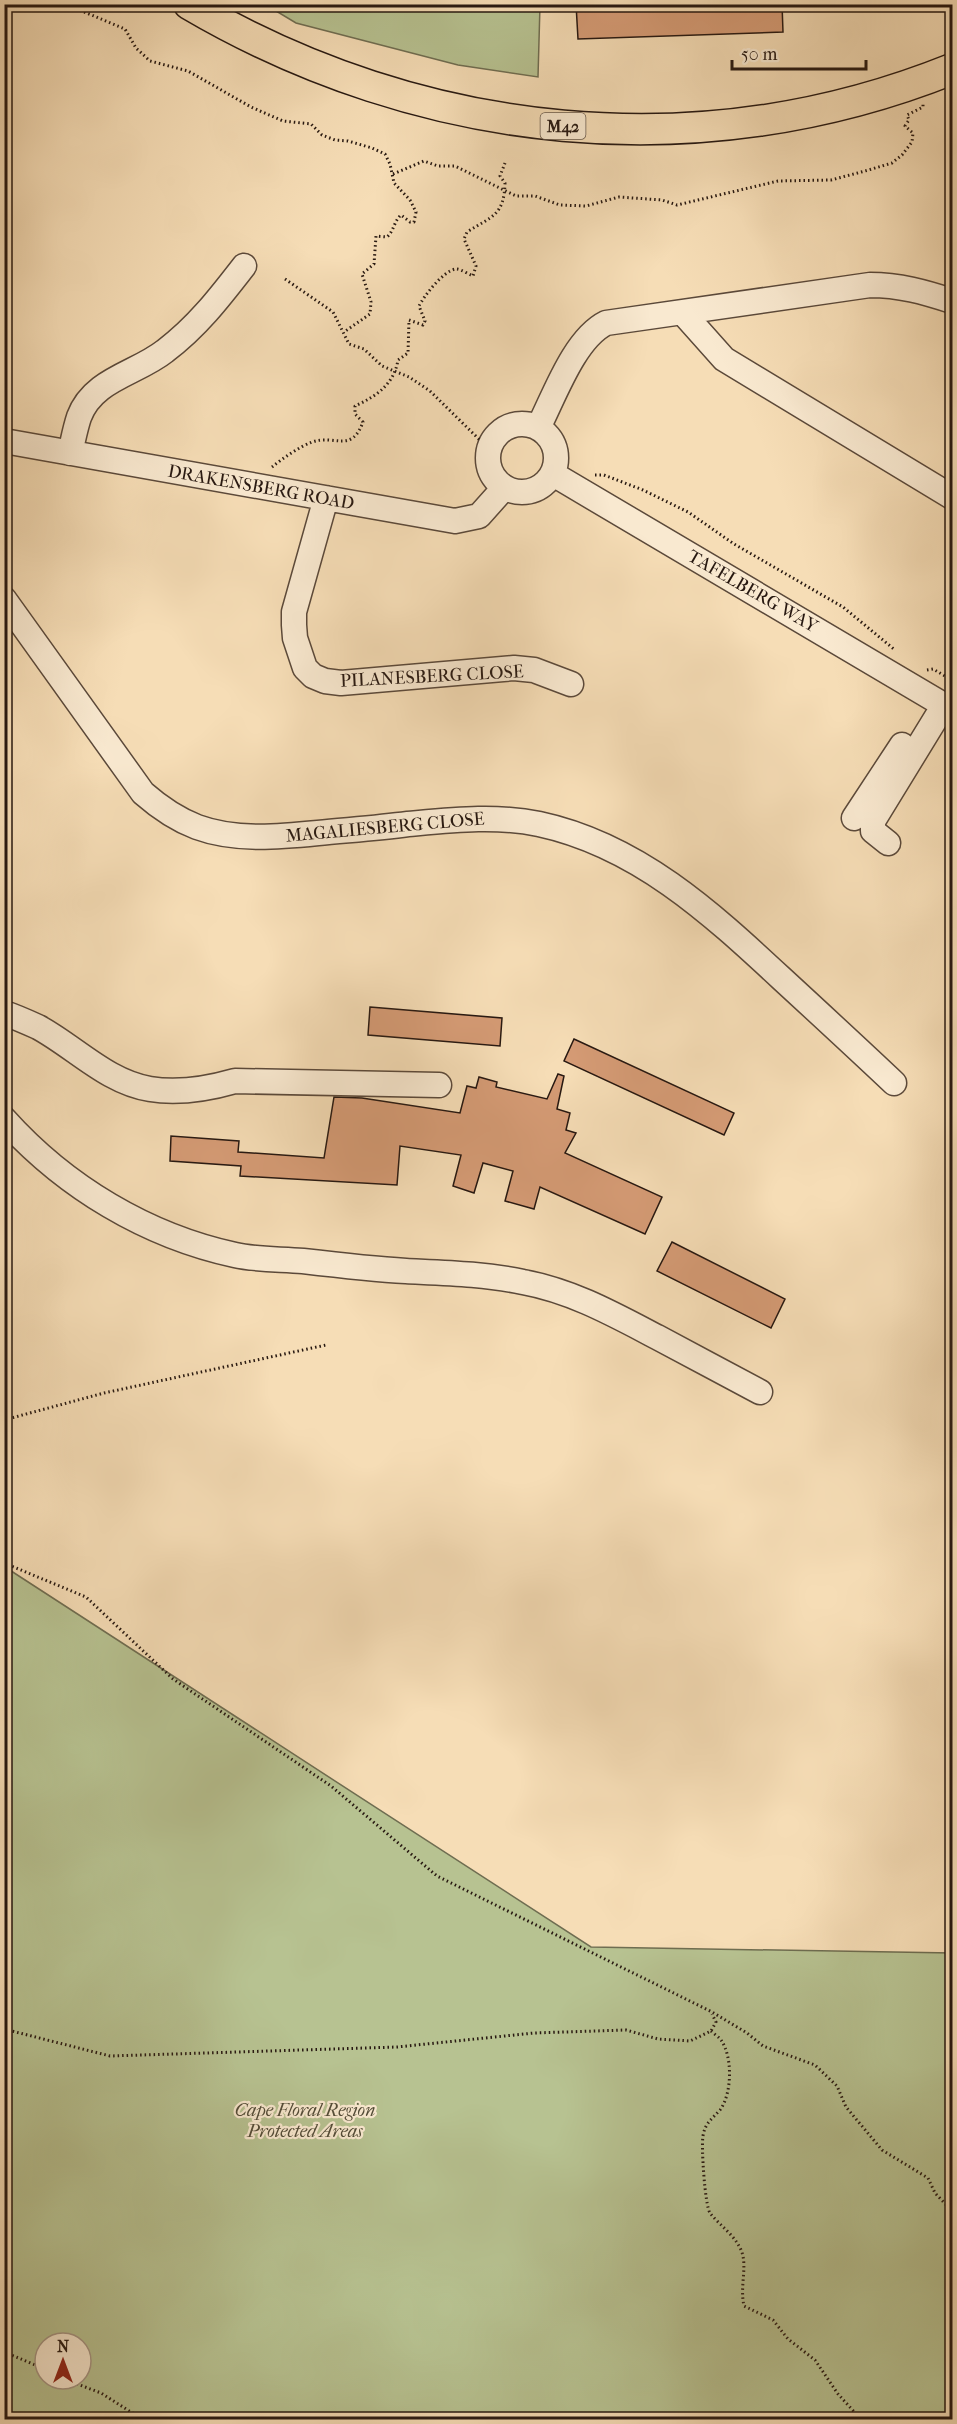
<svg xmlns="http://www.w3.org/2000/svg" width="957" height="2424" viewBox="0 0 957 2424" font-family="'IM FELL French Canon',serif">
  <style>
    .green { fill: #b7c291; stroke: #6f6d51; stroke-width: 1.5; fill-rule: evenodd }
    .building { fill: #d59b75; stroke: #271811; stroke-width: 1.5 }
    .lines { fill: none; stroke-linecap: round; stroke-linejoin: round }
    .minor-casing { stroke: #5b493a; stroke-width: 27 }
    .major-casing { stroke: #271811; stroke-width: 33 }
    .path { stroke: #271811; stroke-width: 3; stroke-dasharray: 1.5 3; stroke-linecap: butt }
    .minor { stroke: #f9e9d0; stroke-width: 24 }
    .major { stroke: #f6ddb6; stroke-width: 30 }
    .labels { text-anchor: middle; stroke-width: 4.5; stroke-linejoin: round; paint-order: stroke }
    .shield { fill: #f9e9d0; stroke: #66574a; stroke-width: 1.5 }
    .shield-label { font-size: 16px; font-weight: bold; fill: #271811 }
    .street-label { font-size: 18px; fill: #271811; stroke: #f9e9d0 }
    .park-label { font-size: 18px; font-style: italic; fill: #524b37; stroke: #f9e9d0 }
  </style>
  <rect width="100%" height="100%" fill="#f6ddb6"/>
  <filter id="stains"><feTurbulence type="fractalNoise" baseFrequency=".00333" numOctaves="4"/><feColorMatrix values="0 0 0 0 .2 0 0 0 0 .09 0 0 0 0 .02 0 0 0 .5 -.17"/></filter>
  <radialGradient id="worn" r=".72"><stop offset=".6" stop-color="#630" stop-opacity="0"/><stop offset="1" stop-color="#630" stop-opacity=".3"/></radialGradient>
  <!-- green -->
  <path class="green" d="M266,5H540L538,77L458,65L296,23Z
    M5,1567L591,1947L952,1953V2419H5ZM45,2343H81V2379H45Z"/>
  <!-- building -->
  <path class="building" d="M576,4H782L783,32L578,39Z
    M370,1007L502,1018L500,1046L368,1035Z
    M574,1039L734,1113L724,1135L564,1061Z
    M558,1074L564,1076L557,1109L570,1113L566,1130L576,1133L565,1153L662,1197L645,1234L540,1187L534,1209L505,1201L513,1171L483,1163L474,1193L453,1186L461,1155L400,1146L397,1185L240,1176L241,1166L170,1161L171,1136L239,1141L238,1152L324,1158L334,1097L362,1098L460,1113L467,1086L476,1088L479,1077L497,1082L496,1087L547,1099Z
    M672,1242L785,1299L771,1328L657,1271Z"/>
  <g class="lines">
    <defs>
      <path id="minor" d="M683,313L724,359L952,497
        M488 458a34 34 0 1 1 68 0a34 34 0 1 1-68 0Z
        M538,428C554,397 574,339 606,323L870,285C900,285 924,292 952,301
        M4,441L455,521L479,516L504,488
        M70,453C73,441 75,429 79,417C93,379 136,374 165,351C197,327 220,297 244,266
        M553,474L952,710
        M326,498L294,612V625L295,638L305,668L313,676L325,681L341,683L514,668L534,670L571,684
        M4,599L143,793C159,807 176,819 197,827C235,841 278,837 318,833C348,830 378,828 408,824C452,820 496,815 539,824C637,845 710,912 781,978C819,1013 857,1048 894,1083
        M854,818L902,745
        M888,843L873,831V821L944,705
        M4,1013C16,1017 27,1022 38,1027C75,1047 107,1082 150,1089C179,1094 207,1089 235,1081L439,1085
        M4,1119C65,1187 147,1236 235,1255C257,1260 281,1259 303,1261C337,1265 372,1269 406,1271C446,1273 485,1274 523,1282C572,1291 613,1314 657,1337C691,1355 726,1374 760,1392"/>
      <path id="major" d="M189,4C422,141 700,170 952,69"/>
    </defs>
    <!-- minor casing -->
    <use href="#minor" class="minor-casing"/>
    <!-- major casing -->
    <use href="#major" class="major-casing"/>
    <!-- path -->
    <path class="path" d="M74,4L77,9L125,29L136,48L150,61L188,71L251,107L283,121L311,124L322,135L335,140L348,141L372,148L385,154L390,164L394,183L410,200L416,212L414,222H410L401,215C394,221 394,231 387,237L376,236L374,264L362,274L371,302L370,314L344,332
      M393,174L424,161L438,166H455L516,196H535L560,205L586,206L619,197L662,200L677,205L778,181L831,180L865,171L892,163L902,155L912,142L913,133L905,126L909,120L907,115L923,107V103
      M285,279L333,312L349,344L364,349L382,366L409,377L430,391L489,449
      M272,467C283,458 299,447 312,442C335,434 351,454 363,422L355,414V406C377,396 394,384 398,360L408,353L409,320L423,325L425,321L419,306C424,296 444,270 456,269C461,269 468,274 473,276L476,266L464,239L467,232C492,216 504,216 505,183L500,176L505,163
      M595,475H604L643,490L688,512L734,544L843,607L895,650
      M927,670L933,669L952,680
      M4,1420L104,1393L326,1345
      M4,1563L86,1597L173,1679L331,1786L437,1876L712,2012L747,2033L763,2046L815,2065L837,2086L846,2107L882,2150L928,2178L935,2193L952,2211
      M4,2029L110,2056L397,2047L534,2033L626,2030L658,2039L690,2041L711,2031L716,2022L712,2014
      M711,2031C714,2034 719,2037 721,2040C733,2057 732,2094 720,2110C712,2119 705,2123 703,2136C701,2146 705,2206 710,2213C720,2226 739,2238 743,2256C746,2272 740,2288 744,2306L773,2320L788,2339L815,2360L838,2394L858,2416
      M4,2352L45,2369
      M64,2379L101,2393L134,2414L149,2420
      M166,2420H183
      M849,2420L858,2416L891,2420"/>
    <!-- minor -->
    <use href="#minor" class="minor"/>
    <!-- major -->
    <use href="#major" class="major"/>
  </g>
  <g class="labels">
    <!-- shield labels -->
    <rect class="shield" x="540.5" y="113" width="45" height="26" rx="4.5"/>
    <g class="shield-label">
      <text x="563" y="132">M42</text>
    </g>
    <!-- street labels -->
    <g class="street-label">
      <text transform="translate(261 487) rotate(10)" y="6">DRAKENSBERG ROAD</text>
      <text transform="translate(753 591) rotate(30)" y="6">TAFELBERG WAY</text>
      <text transform="translate(432 676) rotate(-3)" y="6">PILANESBERG CLOSE</text>
      <text transform="translate(385 827) rotate(-5)" y="6">MAGALIESBERG CLOSE</text>
    </g>
    <!-- park labels -->
    <g class="park-label">
      <text x="305" y="2116">Cape Floral Region<tspan x="305" dy="21">Protected Areas</tspan></text>
    </g>
  </g>
  <!-- margin -->
  <rect width="957" height="2424" fill="none" stroke="#f6ddb6" stroke-width="24"/>
  <rect x="6" y="6" width="945" height="2412" fill="none" stroke="#271811" stroke-width="3"/>
  <rect x="12" y="12" width="933" height="2400" fill="none" stroke="#271811" stroke-width="1.5"/>
  <!-- north arrow -->
  <g transform="translate(63 2361)"><circle r="28" fill="#f9e9d0" stroke="#a59584" stroke-width="1.5"/>
  <path d="M0-4.5L10 22L0 15L-10 22Z" fill="#8f2418"/>
  <text y="-9" font-size="16" font-weight="bold" text-anchor="middle" fill="#271811">N</text>
  </g>
  <!-- scale -->
  <path d="M732 60v9h134v-9" fill="none" stroke="#271811" stroke-width="3"/>
  <text x="741" y="60" font-size="18" fill="#271811" stroke="#f9e9d0" stroke-width="4.5" paint-order="stroke">50 m</text>
  <rect width="100%" height="100%" filter="url(#stains)"/>
  <rect width="100%" height="100%" fill="url(#worn)"/>
</svg>
